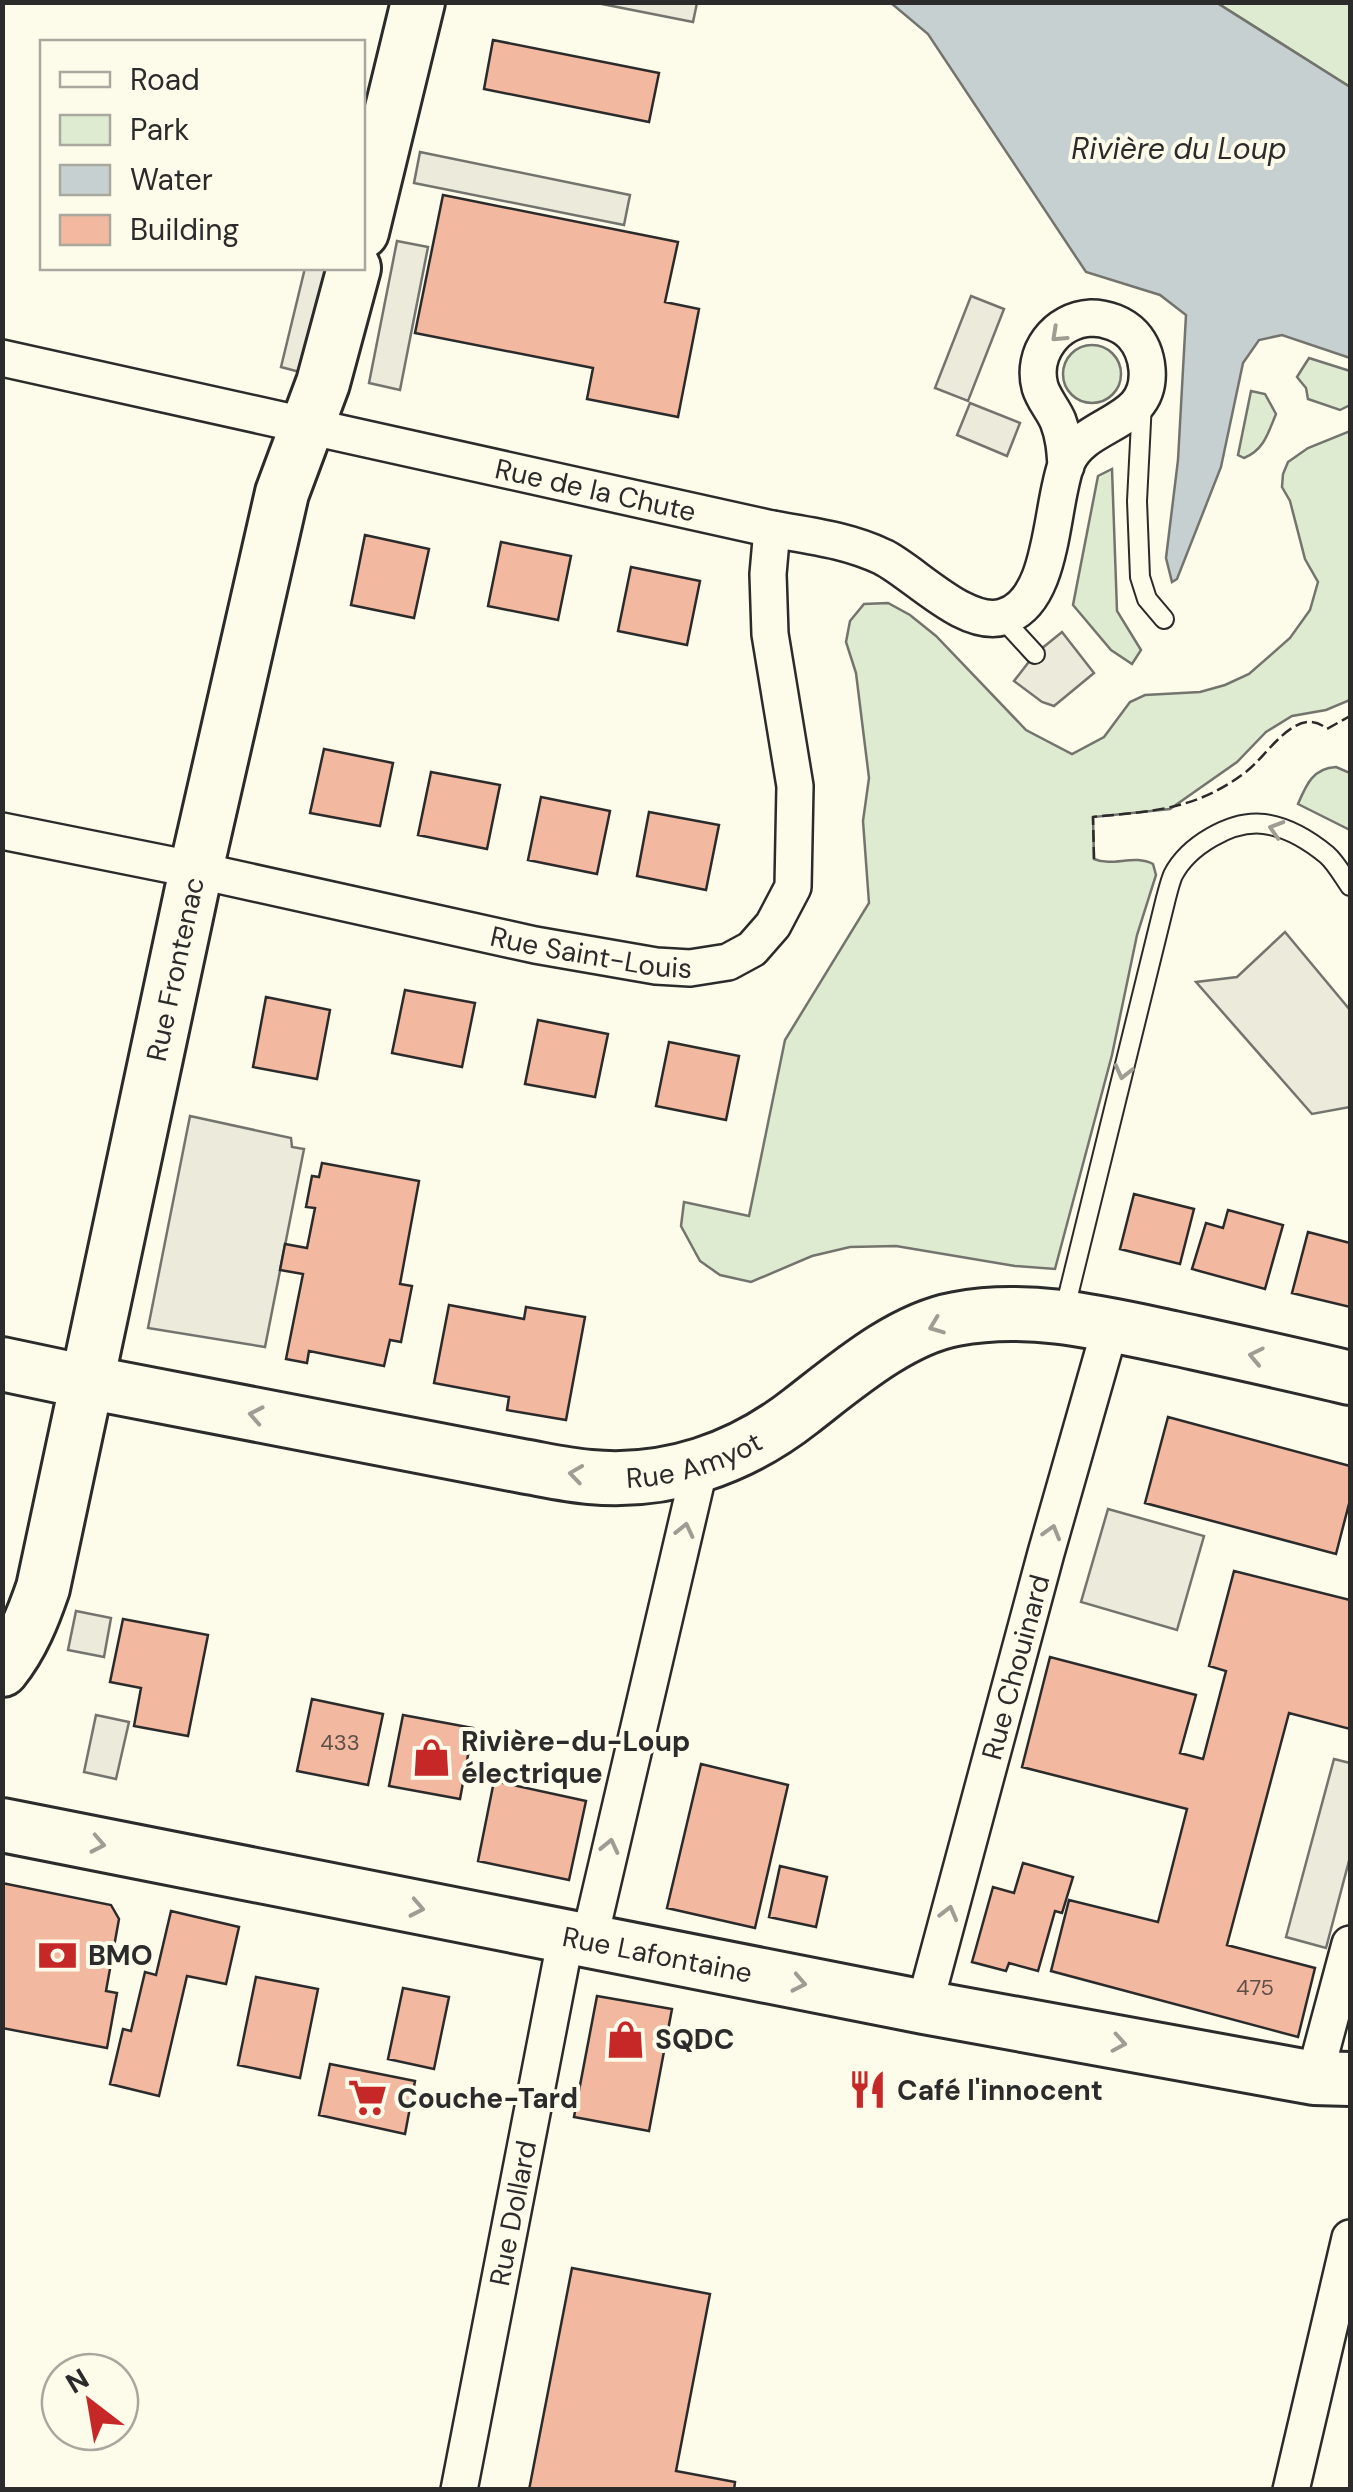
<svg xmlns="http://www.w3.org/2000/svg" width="1353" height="2492" viewBox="0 0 1353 2492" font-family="'DM Sans',sans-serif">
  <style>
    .green { fill: #deebd1; stroke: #74746e; stroke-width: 2.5 }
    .parking { fill: #eceadb; stroke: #74746e; stroke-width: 2.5 }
    .water { fill: #c7d0d0; stroke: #74746e; stroke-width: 2.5 }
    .building { fill: #f2b8a0; stroke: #2b2b2b; stroke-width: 2.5 }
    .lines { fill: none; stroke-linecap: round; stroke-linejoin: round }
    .lane-casing { stroke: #2b2b2b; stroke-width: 22 }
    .street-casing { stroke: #2b2b2b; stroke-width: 40 }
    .secondary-casing { stroke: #2b2b2b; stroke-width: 58 }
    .lane { stroke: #fdfbea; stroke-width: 18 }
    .street { stroke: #fdfbea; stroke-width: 35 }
    .secondary { stroke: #fdfbea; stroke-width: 52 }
    .fence { stroke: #2b2b2b; stroke-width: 2.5; stroke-dasharray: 12 5; stroke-linecap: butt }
    .oneway { stroke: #9e9d94 }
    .labels { text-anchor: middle; stroke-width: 8; stroke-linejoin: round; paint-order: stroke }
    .number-label { font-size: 22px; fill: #5d4e48 }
    .street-label { font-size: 28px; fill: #2b2b2b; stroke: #fdfbea }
    .poi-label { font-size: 28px; font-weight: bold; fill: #2b2b2b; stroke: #fdfbea; text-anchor: start }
    .water-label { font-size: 30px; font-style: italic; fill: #2b2b2b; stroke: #fdfbea }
  </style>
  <rect width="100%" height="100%" fill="#fdfbea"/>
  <!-- green -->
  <path class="green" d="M1217,3H1350V87L1219,4Z
    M1063 374a29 29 0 1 1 58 0a29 29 0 1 1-58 0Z
    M1309,358L1350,371V405L1340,410L1308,399L1306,388L1297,377Z
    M1251,391L1265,394L1276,414C1268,433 1264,450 1244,458L1238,455Z
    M1350,431V700L1326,710L1292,716L1266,732L1237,762L1170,809L1093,817L1094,859C1113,867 1134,854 1153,864L1156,875L1137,935L1112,1055L1055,1269L1015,1266L896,1246L850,1247L812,1256L751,1282L720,1275L700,1261L681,1226L684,1202L749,1216L785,1040L869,903L863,821L869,778L856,673L846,642L850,621L864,604L888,603L910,615L936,636L1026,730L1072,754L1104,737L1130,702L1145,695L1200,692L1225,685L1249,674L1290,638L1310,610L1318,582L1305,559L1290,501L1282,487L1283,474L1288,462L1308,448Z
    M1112,469L1117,611L1141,650L1132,664L1111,650L1073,605L1098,476Z
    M1336,767L1350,773V830L1298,804C1306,785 1313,768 1336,767Z"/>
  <!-- parking -->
  <path class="parking" d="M597,3H697L693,22Z
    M420,152L630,195L624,225L414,183Z
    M397,241L428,247L400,390L369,383Z
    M305,268H337L311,375L281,367Z
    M971,296L1004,309L968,401L935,388Z
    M970,403L1020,423L1007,456L957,435Z
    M1062,632L1094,673L1054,706L1042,702L1014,681L1035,654Z
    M1285,932L1350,1010V1107L1312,1114L1196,982L1237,977Z
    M190,1116L291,1138L292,1147L304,1149L265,1347L148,1328Z
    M1108,1509L1204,1536L1177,1630L1081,1602Z
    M76,1611L111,1618L104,1657L68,1650Z
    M96,1715L129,1722L116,1779L84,1772Z
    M1334,1759L1350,1763V1857L1326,1948L1286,1937Z"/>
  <!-- water -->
  <path class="water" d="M891,3H1217L1350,87V358L1282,335L1259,340L1243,363L1221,467L1177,579L1172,582L1166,558L1178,460L1186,315L1160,295L1086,272L928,34Z"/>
  <!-- building -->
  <path class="building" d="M493,40L659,73L649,122L484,89Z
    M443,195L678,242L665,302L699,309L678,417L587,399L593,368L415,333Z
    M365,535L429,549L414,618L351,605Z
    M501,542L571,556L558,620L488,606Z
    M631,567L700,581L687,645L618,631Z
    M324,749L393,763L380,826L310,813Z
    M431,772L500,785L487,849L418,835Z
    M541,797L610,811L597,874L528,860Z
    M649,812L719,825L706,890L637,876Z
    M405,990L475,1003L462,1067L392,1053Z
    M266,997L330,1010L317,1079L253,1067Z
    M538,1020L608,1034L595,1097L525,1084Z
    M669,1042L739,1056L726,1120L656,1106Z
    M322,1163L419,1181L400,1284L412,1286L401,1342L390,1340L384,1366L309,1351L307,1363L286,1359L303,1274L280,1270L285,1244L307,1248L315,1208L306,1207L312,1176L319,1177Z
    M1134,1194L1194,1209L1180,1264L1120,1249Z
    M1228,1210L1283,1225L1265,1289L1192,1269L1206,1223L1223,1228Z
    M1308,1232L1350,1243V1307L1292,1293Z
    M449,1305L524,1319L526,1307L585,1317L566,1420L507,1410L509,1397L434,1383Z
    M1168,1417L1350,1466V1500L1336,1554L1145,1503Z
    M1234,1571L1350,1600V1729L1289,1713L1227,1945L1315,1968L1298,2037L1051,1971L1069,1900L1158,1922L1187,1809L1022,1767L1050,1657L1196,1695L1180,1753L1203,1759L1226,1671L1209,1666Z
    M123,1619L208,1635L188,1736L134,1726L141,1688L110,1682Z
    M312,1699L383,1714L368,1785L297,1771Z
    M403,1715L473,1728L460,1799L389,1786Z
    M701,1764L788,1785L755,1928L667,1908Z
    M494,1781L586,1801L569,1880L478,1861Z
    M1023,1863L1073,1877L1062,1913L1055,1911L1038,1971L1009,1963L1006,1971L972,1962L993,1887L1014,1893Z
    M780,1866L827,1877L816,1927L769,1917Z
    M2,1883L111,1905L119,1919L106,1991L117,1993L107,2048L2,2028Z
    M171,1911L239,1927L226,1984L187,1976L159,2096L110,2084L123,2029L131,2031L145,1972L156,1975Z
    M256,1977L318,1989L300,2078L238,2065Z
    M403,1988L449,1997L434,2069L388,2059Z
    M597,1996L672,2009L649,2131L574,2117Z
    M330,2064L415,2081L405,2134L319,2115Z
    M572,2268L710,2294L676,2471L735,2482L734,2490H529Z"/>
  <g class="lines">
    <defs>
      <path id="lane" d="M1142,402L1137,501L1140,577L1147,599L1164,619
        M1002,618L1035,654
        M1064,1312L1166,898C1168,891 1170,882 1173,875C1188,846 1231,820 1264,824C1287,827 1310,841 1327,855C1336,863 1343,876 1350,886"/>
      <g id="street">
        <path id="s1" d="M2,358L772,529C811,536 847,540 883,557C915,573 965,628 1003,617C1055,603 1050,504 1067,462C1085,420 1152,426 1147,369C1146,357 1141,344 1133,335C1123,324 1106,318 1091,318C1056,320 1031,353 1040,387C1044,400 1053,409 1058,421C1064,436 1065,450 1066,466"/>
        <path id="s2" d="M2,831L196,870L535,945L656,966L690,968L728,962L752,949L773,925L793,887L795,786L770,634L768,574L772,529"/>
        <path d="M589,1941L700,1466"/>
        <path id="s3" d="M924,2007L1046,1553L1111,1325"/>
        <path d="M1314,2078L1350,1944"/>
        <path id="s4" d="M459,2490L566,1937"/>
        <path d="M1291,2490L1350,2238"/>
      </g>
      <g id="secondary">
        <path d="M362,232L418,2"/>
        <path id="s5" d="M2,1364L87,1382L522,1466C545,1470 567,1475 590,1477C667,1484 740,1459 801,1411C845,1377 900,1329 956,1319C1029,1305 1102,1323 1173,1338C1232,1351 1292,1364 1350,1378"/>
        <path id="s6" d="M2,1670C22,1645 33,1617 43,1588L196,870L282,493L323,383L354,268"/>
        <path id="s7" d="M2,1825L924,2007L1314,2078L1350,2079"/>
      </g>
    </defs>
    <!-- lane casing -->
    <use href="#lane" class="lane-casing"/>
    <!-- street casing -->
    <use href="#street" class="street-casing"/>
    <!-- secondary casing -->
    <use href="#secondary" class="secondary-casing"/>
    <!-- lane -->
    <use href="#lane" class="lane"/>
    <!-- street -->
    <use href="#street" class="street"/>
    <!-- secondary -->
    <use href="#secondary" class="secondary"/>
    <!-- fence -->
    <path class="fence" d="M1094,859L1093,817C1153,811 1197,810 1247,771C1267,756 1297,703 1327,729L1350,716"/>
  </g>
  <!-- one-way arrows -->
  <defs><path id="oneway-chevron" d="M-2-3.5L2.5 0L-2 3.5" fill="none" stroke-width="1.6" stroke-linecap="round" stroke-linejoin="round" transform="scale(2.5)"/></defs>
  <g class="oneway">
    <use href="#oneway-chevron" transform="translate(1058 335) rotate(137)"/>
    <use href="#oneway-chevron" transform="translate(1276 829) rotate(-163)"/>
    <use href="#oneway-chevron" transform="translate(1123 1072) rotate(104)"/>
    <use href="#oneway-chevron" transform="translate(936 1326) rotate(159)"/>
    <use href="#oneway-chevron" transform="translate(1256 1356) rotate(-168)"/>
    <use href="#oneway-chevron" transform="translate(256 1415) rotate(-169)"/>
    <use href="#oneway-chevron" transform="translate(576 1474) rotate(-172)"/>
    <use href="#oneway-chevron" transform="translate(685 1530) rotate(-77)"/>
    <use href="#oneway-chevron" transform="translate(1052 1532) rotate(-74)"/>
    <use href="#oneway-chevron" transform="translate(98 1844) rotate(11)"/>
    <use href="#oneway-chevron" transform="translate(610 1846) rotate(-77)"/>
    <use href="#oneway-chevron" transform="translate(417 1908) rotate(11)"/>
    <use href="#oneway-chevron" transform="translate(949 1913) rotate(-75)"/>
    <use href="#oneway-chevron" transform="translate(799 1983) rotate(11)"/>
    <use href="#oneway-chevron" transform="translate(1119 2043) rotate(10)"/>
  </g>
  <!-- icons -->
  <defs>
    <symbol id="shop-bare" viewBox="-9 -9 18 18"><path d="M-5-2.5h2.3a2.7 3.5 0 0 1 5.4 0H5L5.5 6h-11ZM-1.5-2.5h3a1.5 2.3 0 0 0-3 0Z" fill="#c62828" stroke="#fdfbea" stroke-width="2.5" paint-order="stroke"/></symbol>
    <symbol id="bank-bare" viewBox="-9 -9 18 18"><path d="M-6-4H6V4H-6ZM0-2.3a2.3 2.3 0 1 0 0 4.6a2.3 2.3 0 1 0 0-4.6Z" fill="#c62828" stroke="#fdfbea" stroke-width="2.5" paint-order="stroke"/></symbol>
    <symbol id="restaurant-bare" viewBox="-9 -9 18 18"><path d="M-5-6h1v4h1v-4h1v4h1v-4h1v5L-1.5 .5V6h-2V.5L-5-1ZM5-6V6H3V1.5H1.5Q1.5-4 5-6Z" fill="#c62828" stroke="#fdfbea" stroke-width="2.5" paint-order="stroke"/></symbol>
    <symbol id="supermarket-bare" viewBox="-9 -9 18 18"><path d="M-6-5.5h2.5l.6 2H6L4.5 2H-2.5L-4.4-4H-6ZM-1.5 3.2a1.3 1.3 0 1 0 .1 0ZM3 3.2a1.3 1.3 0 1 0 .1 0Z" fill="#c62828" stroke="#fdfbea" stroke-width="2.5" paint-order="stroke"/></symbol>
  </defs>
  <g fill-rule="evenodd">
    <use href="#shop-bare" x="404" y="1730" width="55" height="55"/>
    <use href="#bank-bare" x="30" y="1928" width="55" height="55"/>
    <use href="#shop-bare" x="598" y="2012" width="55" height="55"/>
    <use href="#restaurant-bare" x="840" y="2062" width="55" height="55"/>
    <use href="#supermarket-bare" x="340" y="2070" width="55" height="55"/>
  </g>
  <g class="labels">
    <!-- number labels -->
    <g class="number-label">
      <text x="340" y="1750">433</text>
      <text x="1255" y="1995">475</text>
    </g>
    <!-- street labels -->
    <g class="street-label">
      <text dy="10" stroke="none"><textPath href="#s1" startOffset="608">Rue de la Chute</textPath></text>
      <text dy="10" stroke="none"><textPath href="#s2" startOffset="602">Rue Saint-Louis</textPath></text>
      <text dy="10" stroke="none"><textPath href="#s6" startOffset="725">Rue Frontenac</textPath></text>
      <text dy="10" stroke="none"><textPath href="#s5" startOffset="705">Rue Amyot</textPath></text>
      <text dy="10" stroke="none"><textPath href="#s3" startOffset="352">Rue Chouinard</textPath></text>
      <text dy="10" stroke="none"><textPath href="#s7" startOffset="668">Rue Lafontaine</textPath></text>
      <text dy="10" stroke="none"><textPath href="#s4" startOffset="282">Rue Dollard</textPath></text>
    </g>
    <!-- poi labels -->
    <g class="poi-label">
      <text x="461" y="1751">Rivière-du-Loup<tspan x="461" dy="32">électrique</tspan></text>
      <text x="88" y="1965">BMO</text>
      <text x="655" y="2049">SQDC</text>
      <text x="897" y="2100">Café l'innocent</text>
      <text x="397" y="2108">Couche-Tard</text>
    </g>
    <!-- water labels -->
    <g class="water-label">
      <text x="1179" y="159">Rivière du Loup</text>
    </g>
  </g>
  <!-- border -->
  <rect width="1353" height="2492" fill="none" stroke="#2b2b2b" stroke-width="10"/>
  <!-- legend -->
  <rect x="40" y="40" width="325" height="230" fill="#fdfbea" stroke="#a9a89e" stroke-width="2.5"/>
  <rect x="60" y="72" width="50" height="15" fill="#fdfbea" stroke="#a9a89e" stroke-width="2.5"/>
  <text x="130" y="90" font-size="30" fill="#2b2b2b">Road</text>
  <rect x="60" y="115" width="50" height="30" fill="#deebd1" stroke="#a9a89e" stroke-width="2.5"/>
  <text x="130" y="140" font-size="30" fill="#2b2b2b">Park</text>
  <rect x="60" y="165" width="50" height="30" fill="#c7d0d0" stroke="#a9a89e" stroke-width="2.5"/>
  <text x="130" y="190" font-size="30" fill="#2b2b2b">Water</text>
  <rect x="60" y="215" width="50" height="30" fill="#f2b8a0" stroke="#a9a89e" stroke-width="2.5"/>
  <text x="130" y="240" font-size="30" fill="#2b2b2b">Building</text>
  <!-- north arrow -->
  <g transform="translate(90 2402) rotate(329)"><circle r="48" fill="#fdfbea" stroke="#a9a89e" stroke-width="2.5"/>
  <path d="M0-8L18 38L0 25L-18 38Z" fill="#c62828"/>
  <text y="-15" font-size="28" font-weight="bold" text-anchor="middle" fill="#2b2b2b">N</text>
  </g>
</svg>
